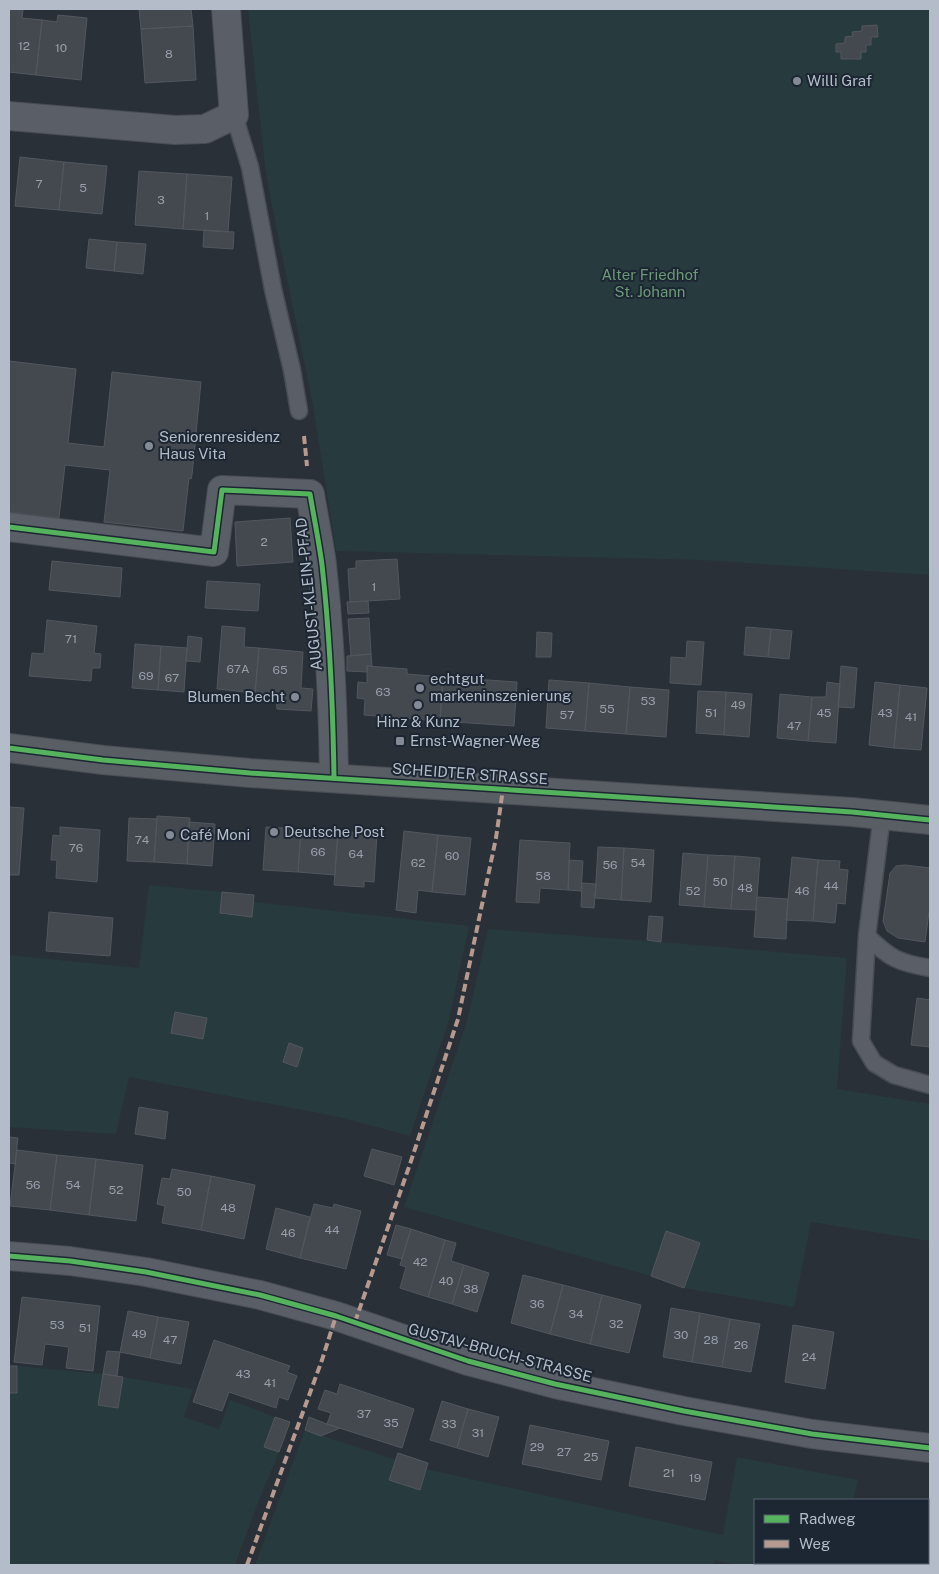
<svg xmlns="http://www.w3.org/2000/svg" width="939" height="1574" viewBox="0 0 939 1574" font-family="'Public Sans',sans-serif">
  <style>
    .green { fill: #273a3e }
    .building { fill: #444950; stroke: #52575f }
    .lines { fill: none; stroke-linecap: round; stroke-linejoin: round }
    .service-casing { stroke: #484c53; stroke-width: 19 }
    .minor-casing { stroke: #484c53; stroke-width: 30 }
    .secondary-casing { stroke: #484c53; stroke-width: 30 }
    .service { stroke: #5a5e66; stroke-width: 16 }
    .minor { stroke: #5a5e66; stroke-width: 28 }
    .secondary { stroke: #595d64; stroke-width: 28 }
    .quiet { stroke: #b69a8f; stroke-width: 4; stroke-dasharray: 8 4; stroke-linecap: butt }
    .cycleway-casing { stroke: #1d2633; stroke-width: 8 }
    .cycleway { stroke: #56b35d; stroke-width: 5 }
    .poi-dot { fill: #848b96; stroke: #1d2633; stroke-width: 2 }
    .labels { text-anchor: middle; stroke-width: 4; stroke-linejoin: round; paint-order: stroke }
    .number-label { font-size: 12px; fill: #989fab }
    .poi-label { font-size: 15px; fill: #b4bcc9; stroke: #1d2633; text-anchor: start }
    .park-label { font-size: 15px; fill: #6b9a76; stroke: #1d2633 }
    .street-label { font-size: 15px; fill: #b4bcc9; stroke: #1d2633 }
  </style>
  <rect width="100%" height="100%" fill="#2a3038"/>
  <!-- green -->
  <path class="green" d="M248,9H930V575L702,560L336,551L313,405L271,201L265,165Z
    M149,885L222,892L221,914L251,917L253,902L469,926L449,1020L410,1136L339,1117L129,1077L116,1134L9,1127V955L139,968Z
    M488,929L661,942L847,958L837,1089L930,1104V1241L811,1222L794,1307L684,1288L700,1243L666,1231L651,1276L404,1207L467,1021Z
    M17,1366L103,1374L98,1405L118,1407L123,1377L193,1389L184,1417L219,1429L230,1400L275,1417L264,1447L279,1452L257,1505L235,1565H9V1393L17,1392Z
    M305,1430L396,1460L420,1489L426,1469L723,1535L737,1457L858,1480L853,1500H755V1563H838L837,1565H736L715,1560L713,1565H255Z"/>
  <!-- building -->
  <path class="building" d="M9,9H23L22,18L42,20L36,75L9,72Z
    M139,9H191L193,26L141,29Z
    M58,15L87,18L81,80L36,75L42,20L57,22Z
    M877,25L878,37H871V45H866V52H861V59H841V52H836V44L845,43V37L853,36L852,32L862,31V26Z
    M193,26L196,80L145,83L141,29Z
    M20,157L64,162L59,210L15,206Z
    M64,162L107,166L102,214L59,210Z
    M139,171L187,174L183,229L135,225Z
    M187,174L232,177L228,232L183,229Z
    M204,230L234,232L233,249L203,247Z
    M89,239L117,242L114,271L86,268Z
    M117,242L146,244L143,274L114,271Z
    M9,361L76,369L68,443L104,447L112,372L201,382L192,475L191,479L189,478L183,531L104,522L110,470L65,465L59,518L9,512Z
    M290,518L293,562L237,566L235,522Z
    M397,559L400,599L350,602L348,569L356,568V561Z
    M52,561L122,568L120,597L49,590Z
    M207,581L260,584L258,611L205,608Z
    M368,601L369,613L348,614L347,602Z
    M369,618L371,654L351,656L348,619Z
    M47,620L97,626L94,653L101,654L100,668H92L91,681L29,676L32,653L44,654Z
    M222,626L245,628L244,647L259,648L255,693L217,689Z
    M746,627L771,629L768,657L744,655Z
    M771,629L792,631L789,659L768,657Z
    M537,632L552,633L551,657H536Z
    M188,636L202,638L200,662L186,661Z
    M687,641L704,642L701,685L670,683L671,657L686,658Z
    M135,644L161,646L158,690L132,688Z
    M161,646L187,648L184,692L158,690Z
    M259,648L303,652L301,688L313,689L311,711L277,709L276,695L255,693Z
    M371,654L372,666H367V672L347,671V656Z
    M367,666L407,669V674L443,677L440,721L364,715L365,699L357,698L358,682L367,683Z
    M841,666L857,668L854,708L838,707Z
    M443,677L517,682L514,726L440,721Z
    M549,680L589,683L585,731L546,728Z
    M827,682L840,684L836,743L808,741L812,697H826Z
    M875,682L900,685L894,748L869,745Z
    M589,683L630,687L626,734L585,731Z
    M900,685L927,688L921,750L894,748Z
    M630,687L669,690L666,737L626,734Z
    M698,691L726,692L724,735L696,733Z
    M726,692L752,694L749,737L724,735Z
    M780,694L812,697L808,741L777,738Z
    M9,807L24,808L19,875H9Z
    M157,816L190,818L187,864L154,862Z
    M129,818L157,819L154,862L127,861Z
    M189,822L215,824L212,866L187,864Z
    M60,827L100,830L97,882L56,878L57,860H51L53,835L60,836Z
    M266,827L301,829L298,872L263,870Z
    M301,829L338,831L335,875L298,872Z
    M338,831L377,834L374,882L364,881V887L334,885Z
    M404,831L438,835L432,892L418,890L416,913L396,910Z
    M438,835L471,838L465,895L432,892Z
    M520,840L570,843L568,890L540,888L539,903L516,902Z
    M598,847L624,848L621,900L595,898Z
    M624,848L654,850L651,902L621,900Z
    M683,853L708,855L704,907L679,905Z
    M708,855L735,856L731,909L704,907Z
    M735,856L760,858L756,910L731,909Z
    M792,857L818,860L813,921L786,920Z
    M569,860L583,861L581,891L568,890Z
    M818,860L840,861L839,869L848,870L845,904L837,903L835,923L813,921Z
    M905,865L930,868V913L929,912L925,942L898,938L887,931L883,921L890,873L896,866Z
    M582,883L596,884L594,908L581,907Z
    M222,892L254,895L252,917L220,913Z
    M757,897L788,899L786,939L754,937Z
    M49,912L113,918L110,956L46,951Z
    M649,916L663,917L661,942L647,940Z
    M917,998L930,1000V1047L911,1045Z
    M175,1012L207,1018L203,1039L171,1033Z
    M289,1043L303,1048L297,1067L283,1062Z
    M139,1107L168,1112L165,1139L135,1134Z
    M9,1137L18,1138L15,1164L9,1163Z
    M372,1149L402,1157L394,1185L364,1176Z
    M17,1150L57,1155L50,1210L10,1206Z
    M57,1155L96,1159L89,1215L50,1210Z
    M96,1159L143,1165L136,1221L89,1215Z
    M172,1169L211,1176L201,1230L162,1223L165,1206L157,1204L162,1178L170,1179Z
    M211,1176L255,1185L244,1239L201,1230Z
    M314,1204L333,1208L334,1204L361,1211L346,1269L300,1258Z
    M276,1208L310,1217L300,1258L266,1249Z
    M396,1225L411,1229L402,1259L387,1255Z
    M411,1229L445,1240L428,1297L400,1288L406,1267L400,1265Z
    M666,1231L700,1243L684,1288L651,1276Z
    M445,1240L456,1243L451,1261L464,1265L452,1304L428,1297Z
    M464,1265L489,1273L477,1312L452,1304Z
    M523,1275L563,1285L550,1334L511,1323Z
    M563,1285L602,1295L590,1344L550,1334Z
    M602,1295L641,1305L629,1353L590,1344Z
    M22,1297L100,1306L93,1371L66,1368L69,1347L45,1344L42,1365L14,1362Z
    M671,1308L700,1313L692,1362L663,1357Z
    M128,1311L158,1317L150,1358L120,1352Z
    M700,1313L730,1319L722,1367L692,1362Z
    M158,1317L189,1322L181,1364L150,1358Z
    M730,1319L760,1324L751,1372L722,1367Z
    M793,1325L834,1332L825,1389L785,1382Z
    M214,1340L290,1366L287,1372L297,1376L288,1400L279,1397L276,1408L229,1392L222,1411L193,1402Z
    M107,1351L120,1352L117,1376L103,1374Z
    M9,1366H17V1393H9Z
    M103,1374L123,1377L118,1408L98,1405Z
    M340,1384L414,1409L402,1448L327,1424L331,1413L318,1409L325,1390L337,1394Z
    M442,1401L468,1409L457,1448L430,1440Z
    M468,1409L499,1417L488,1457L457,1448Z
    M275,1417L290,1422L279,1452L264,1447Z
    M309,1417L327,1424L340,1428L321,1436L305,1430Z
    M530,1425L609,1441L601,1480L522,1464Z
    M636,1447L712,1462L705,1500L629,1486Z
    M398,1453L428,1463L420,1490L389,1480Z"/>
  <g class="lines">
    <defs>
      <path id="service" d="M234,115L250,167L273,289L292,370L299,411
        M882,815L867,936L861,1041L874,1063L894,1075L930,1085
        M867,936C889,958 899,963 930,968"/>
      <path id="minor" d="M9,116L175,130L205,129L234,115L226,9
        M9,527L214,552L222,490L310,494C314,518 319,542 322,565C330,636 333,707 334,778
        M9,1256L70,1261L146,1272L260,1295L336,1316L468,1361L555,1384L684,1411L812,1434L930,1448"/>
      <path id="secondary" d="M9,748L103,760L250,773L852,812L930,820"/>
    </defs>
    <!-- service casing -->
    <use href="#service" class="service-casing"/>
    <!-- minor casing -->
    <use href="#minor" class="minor-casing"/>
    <!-- secondary casing -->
    <use href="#secondary" class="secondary-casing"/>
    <!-- service -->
    <use href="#service" class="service"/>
    <!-- minor -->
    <use href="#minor" class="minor"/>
    <!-- secondary -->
    <use href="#secondary" class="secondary"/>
    <!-- quiet -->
    <path class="quiet" d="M304,436L307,466
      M355,1322L410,1164L458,1019L496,838L503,789
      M247,1565L322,1360L336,1316"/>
    <defs>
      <path id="cycleway" d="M9,527L214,552L222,490L310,494C314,518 319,542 322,565C330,636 333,707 334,778
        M9,748L103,760L250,773L852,812L930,820
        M9,1256L70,1261L146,1272L260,1295L336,1316L468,1361L555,1384L684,1411L812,1434L930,1448"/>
    </defs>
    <!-- cycleway casing -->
    <use href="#cycleway" class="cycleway-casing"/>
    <!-- cycleway -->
    <use href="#cycleway" class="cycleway"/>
  </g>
  <!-- markers -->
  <g class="poi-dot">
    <circle cx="797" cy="81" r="5"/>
    <circle cx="149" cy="446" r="5"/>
    <circle cx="420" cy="688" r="5"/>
    <circle cx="295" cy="697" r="5"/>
    <circle cx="418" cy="705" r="5"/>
    <rect x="395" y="736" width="10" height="10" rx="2.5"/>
    <circle cx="274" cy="832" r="5"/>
    <circle cx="170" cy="835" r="5"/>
  </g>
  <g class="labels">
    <!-- number labels -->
    <g class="number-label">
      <text x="24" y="50">12</text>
      <text x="61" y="52">10</text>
      <text x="169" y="58">8</text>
      <text x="39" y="188">7</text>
      <text x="83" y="192">5</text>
      <text x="161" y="204">3</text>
      <text x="207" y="220">1</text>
      <text x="264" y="546">2</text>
      <text x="374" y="591">1</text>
      <text x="71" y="643">71</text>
      <text x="238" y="673">67A</text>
      <text x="280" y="674">65</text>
      <text x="146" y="680">69</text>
      <text x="172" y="682">67</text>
      <text x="383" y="696">63</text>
      <text x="648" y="705">53</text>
      <text x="738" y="709">49</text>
      <text x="607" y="713">55</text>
      <text x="711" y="717">51</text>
      <text x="824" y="717">45</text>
      <text x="885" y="717">43</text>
      <text x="567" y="719">57</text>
      <text x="911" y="721">41</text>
      <text x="794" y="730">47</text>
      <text x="142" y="844">74</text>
      <text x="76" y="852">76</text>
      <text x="318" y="856">66</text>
      <text x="356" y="858">64</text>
      <text x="452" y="860">60</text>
      <text x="418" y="867">62</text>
      <text x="638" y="867">54</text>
      <text x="610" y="869">56</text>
      <text x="543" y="880">58</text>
      <text x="720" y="886">50</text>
      <text x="831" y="890">44</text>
      <text x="745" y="892">48</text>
      <text x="693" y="895">52</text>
      <text x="802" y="895">46</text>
      <text x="33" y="1189">56</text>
      <text x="73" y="1189">54</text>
      <text x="116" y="1194">52</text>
      <text x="184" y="1196">50</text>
      <text x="228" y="1212">48</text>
      <text x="332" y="1234">44</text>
      <text x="288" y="1237">46</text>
      <text x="420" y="1266">42</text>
      <text x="446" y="1285">40</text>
      <text x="471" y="1293">38</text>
      <text x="537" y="1308">36</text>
      <text x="576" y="1318">34</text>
      <text x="616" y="1328">32</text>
      <text x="57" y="1329">53</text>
      <text x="85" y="1332">51</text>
      <text x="139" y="1338">49</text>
      <text x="681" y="1339">30</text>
      <text x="170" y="1344">47</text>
      <text x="711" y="1344">28</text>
      <text x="741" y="1349">26</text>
      <text x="809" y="1361">24</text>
      <text x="243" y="1378">43</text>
      <text x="270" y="1387">41</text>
      <text x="364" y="1418">37</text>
      <text x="391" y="1427">35</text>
      <text x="449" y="1428">33</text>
      <text x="478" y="1437">31</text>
      <text x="537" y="1451">29</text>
      <text x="564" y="1456">27</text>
      <text x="591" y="1461">25</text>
      <text x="669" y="1477">21</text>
      <text x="695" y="1482">19</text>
    </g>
    <!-- poi labels -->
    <g class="poi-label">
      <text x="807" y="86">Willi Graf</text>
      <text x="159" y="442">Seniorenresidenz<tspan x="159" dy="17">Haus Vita</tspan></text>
      <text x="430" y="684">echtgut<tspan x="430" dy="17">markeninszenierung</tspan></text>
      <text x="285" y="702" text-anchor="end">Blumen Becht</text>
      <text x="418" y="727" text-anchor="middle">Hinz &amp; Kunz</text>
      <text x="410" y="746">Ernst-Wagner-Weg</text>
      <text x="284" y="837">Deutsche Post</text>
      <text x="180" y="840">Café Moni</text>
    </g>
    <!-- park labels -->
    <g class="park-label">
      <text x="650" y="280">Alter Friedhof<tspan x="650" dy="17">St. Johann</tspan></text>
    </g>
    <!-- street labels -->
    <g class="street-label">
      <text transform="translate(309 594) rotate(-96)" y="5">AUGUST-KLEIN-PFAD</text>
      <text transform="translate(470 774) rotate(4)" y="5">SCHEIDTER STRASSE</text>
      <text transform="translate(500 1353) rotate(15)" y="5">GUSTAV-BRUCH-STRASSE</text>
    </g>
  </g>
  <!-- border -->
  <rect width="939" height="1574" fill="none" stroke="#b4bcc9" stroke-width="20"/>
  <!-- legend -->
  <rect x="754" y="1499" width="175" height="65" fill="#1d2633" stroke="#59626f"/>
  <rect x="764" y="1515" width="25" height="8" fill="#56b35d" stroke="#59626f"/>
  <text x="799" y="1524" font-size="15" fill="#b4bcc9">Radweg</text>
  <rect x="764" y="1540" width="25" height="8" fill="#b69a8f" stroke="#59626f"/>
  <text x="799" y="1549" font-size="15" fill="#b4bcc9">Weg</text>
</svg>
